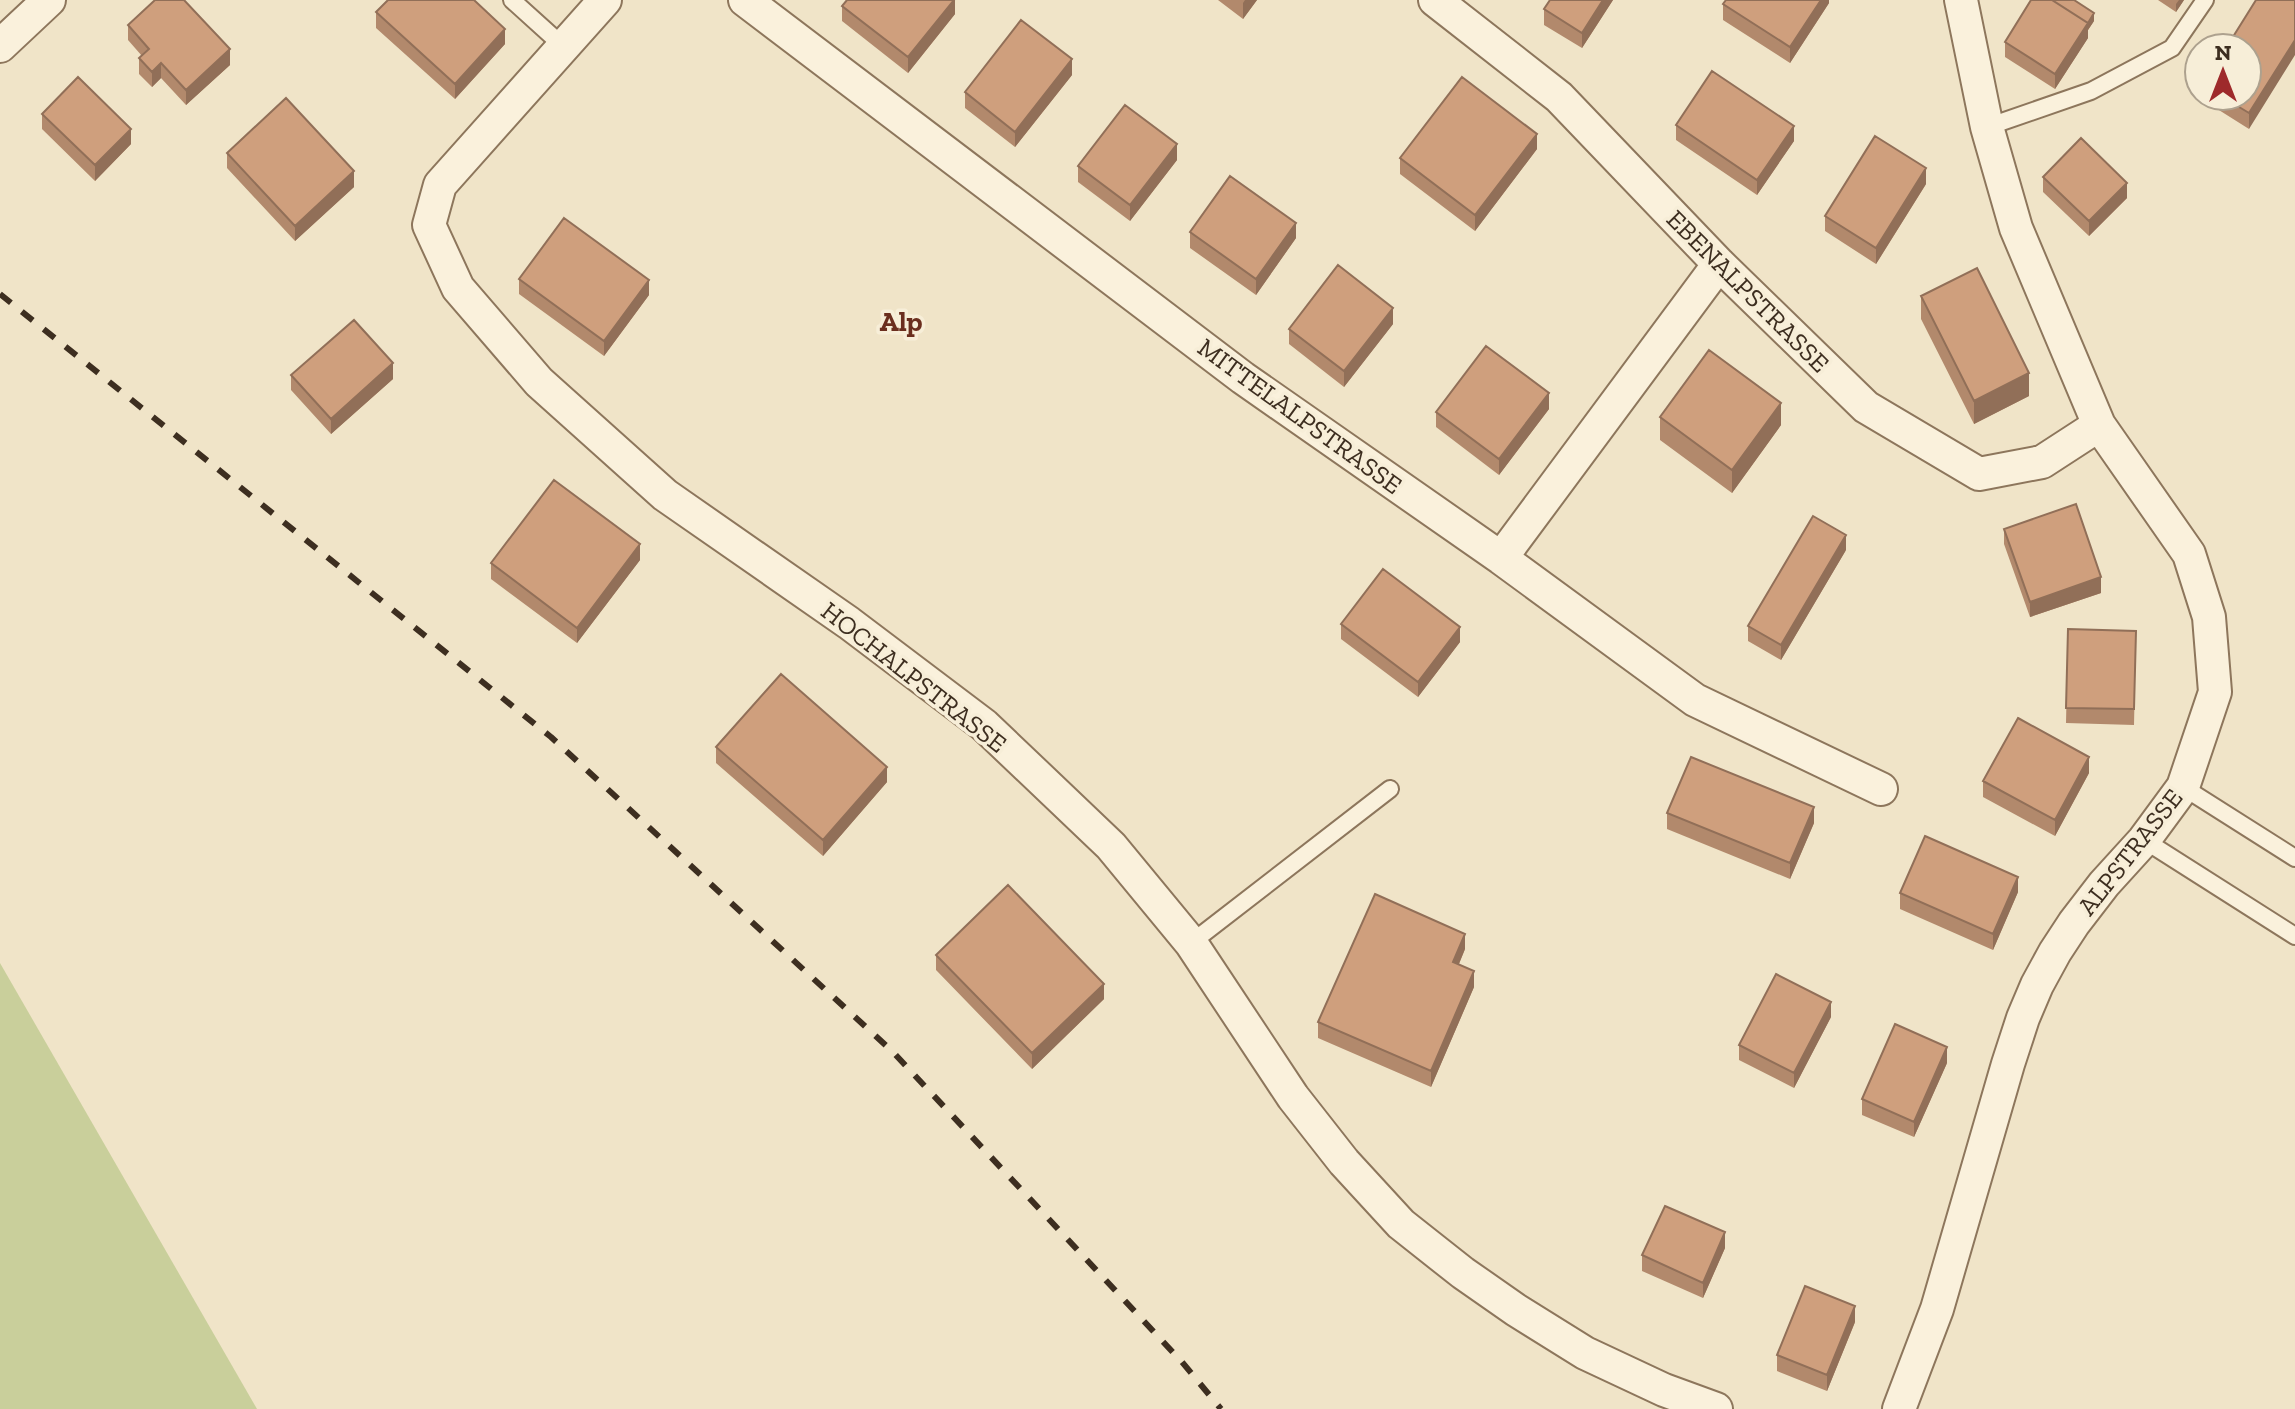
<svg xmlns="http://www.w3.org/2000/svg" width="2295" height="1409" viewBox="0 0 2295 1409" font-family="'Zilla Slab',serif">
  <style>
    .green { fill: #c9cf9b }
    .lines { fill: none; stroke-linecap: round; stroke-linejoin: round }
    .lane-casing { stroke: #8d765c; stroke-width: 20 }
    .street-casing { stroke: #8d765c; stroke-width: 36 }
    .lane { stroke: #faf1dc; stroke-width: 16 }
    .street { stroke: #faf1dc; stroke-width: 32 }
    .rail { stroke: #3d2e20; stroke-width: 6; stroke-dasharray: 14 14; stroke-linecap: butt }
    .wall { fill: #b2896c }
    .shaded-wall { fill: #916f58 }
    .building { fill: #cf9f7d; stroke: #916f58; stroke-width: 2 }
    .labels { text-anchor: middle; stroke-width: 7; stroke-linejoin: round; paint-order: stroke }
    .street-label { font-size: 26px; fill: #3d2e20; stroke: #f7eed8 }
    .neighbourhood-label { font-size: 28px; font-weight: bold; fill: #6b2e1e; stroke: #f7eed8 }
  </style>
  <rect width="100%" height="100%" fill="#f0e4c8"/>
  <!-- green -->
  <path class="green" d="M0,963L257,1409H0Z"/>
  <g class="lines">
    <defs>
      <path id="lane" d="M512,0L564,47
        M1987,127L2091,91L2172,48L2205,0
        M2183,787L2295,858
        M2144,840L2295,936
        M1191,943L1390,789"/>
      <path id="street" d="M605,0L440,185L429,225L458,288L539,382L665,495L849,623L984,725L1111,846L1191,943L1293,1097L1344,1162L1401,1224L1463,1273L1516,1310L1585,1353L1664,1390L1716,1409
        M745,0L1243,378L1501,558L1695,700L1881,789
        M1435,0L1559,97L1719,264L1866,407L1979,474L2042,462L2099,425
        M0,46L49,0
        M1501,558L1719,264
        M1899,1409L1937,1309L2008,1064L2023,1018L2037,985L2055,952L2074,923L2104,884L2144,840L2183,787L2215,692L2209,617L2189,554L2099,425L2016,228L1987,127L1961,0"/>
    </defs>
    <!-- lane casing -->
    <use href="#lane" class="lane-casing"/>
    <!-- street casing -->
    <use href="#street" class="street-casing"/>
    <!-- lane -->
    <use href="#lane" class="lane"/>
    <!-- street -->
    <use href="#street" class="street"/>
    <!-- rail -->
    <path class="rail" d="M0,294L551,737L893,1052L1182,1362L1221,1409"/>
  </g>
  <!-- wall -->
  <path class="wall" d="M955,0V14L908,73L842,21V6Z
    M1218,0H1257L1243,19Z
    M1550,0H1613L1582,48L1544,25V9Z
    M1829,0V3L1790,63L1723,20V4Z
    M2158,0H2184L2176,12Z
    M2256,0L2249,129L2203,100V96H2247Z
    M376,12L505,44L455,99L376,28Z
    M2094,21L2088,30V38L2055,89L2005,57V42Z
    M128,25L230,65L186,105L161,78L152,87L139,74V58L142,56L128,40Z
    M1072,75L1015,147L965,108V92Z
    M42,114L131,144L95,181L42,129Z
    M1676,125L1794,141L1757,195L1676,140Z
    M1537,149L1475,231L1400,174V158Z
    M227,153L354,187L295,241L227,168Z
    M1177,160L1130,221L1078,182V166Z
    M2043,177L2127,198L2089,236L2043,192Z
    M1926,184L1876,264L1825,231V216Z
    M1190,232L1296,238L1256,295L1190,248Z
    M519,279L649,295L604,356L519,294Z
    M1921,296L2029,396L1974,424L1921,319Z
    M1393,324L1344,387L1289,344V329Z
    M291,375L393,379L331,434L291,390Z
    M1549,409L1499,475L1436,427V412Z
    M1660,417L1781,425L1732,493L1660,440Z
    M2004,529L2101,593L2030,617L2004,544Z
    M1846,550L1781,660L1748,641V626Z
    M640,560L577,643L491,579V563Z
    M1341,624L1460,642L1418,697L1341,639Z
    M2068,629L2136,631L2134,725L2066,723Z
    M716,747L887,782L823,856L716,763Z
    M2089,773L2055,836L1983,797V781Z
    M1667,813L1814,823L1790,879L1667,829Z
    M2018,892L1993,950L1900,909V893Z
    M1465,949L1459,964L1474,987L1431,1087L1318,1038V1022Z
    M936,955L1104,999L1032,1069L936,970Z
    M1831,1017L1794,1088L1739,1060V1045Z
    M1947,1063L1914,1137L1862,1115V1099Z
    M1725,1248L1703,1298L1642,1271V1255Z
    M1855,1322L1827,1391L1777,1371V1355Z"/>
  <!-- shaded-wall -->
  <path class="shaded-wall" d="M954,0H955V14L908,73V57Z
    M1245,0H1257L1243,19V3Z
    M1603,0H1613L1582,48V33Z
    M1821,0H1829V3L1790,63V47Z
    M2179,0H2184L2176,12V4Z
    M2094,13V21L2088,30V38L2055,89V74Z
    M505,29V44L455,99V84Z
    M2295,40V55L2249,129V113Z
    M230,49V65L186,105V90Z
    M1072,59V75L1015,147V132Z
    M161,63V78L152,87V72Z
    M1794,126V141L1757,195V180Z
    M131,129V144L95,181V165Z
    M1537,134V149L1475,231V215Z
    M1177,144V160L1130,221V205Z
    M1926,168V184L1876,264V248Z
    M354,171V187L295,241V226Z
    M2127,183V198L2089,236V221Z
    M1296,223V238L1256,295V279Z
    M649,280V295L604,356V341Z
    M1393,308V324L1344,387V371Z
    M393,363V379L331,434V419Z
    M2029,373V396L1974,424V401Z
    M1549,393V409L1499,475V459Z
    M1781,403V425L1732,493V470Z
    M1846,535V550L1781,660V645Z
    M640,544V560L577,643V628Z
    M2101,577V593L2030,617V602Z
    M1460,627V642L1418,697V682Z
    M2089,757V773L2055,836V820Z
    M887,767V782L823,856V840Z
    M1814,807V823L1790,879V863Z
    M2018,877V892L1993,950V934Z
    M1465,934V949L1453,978V962Z
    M1474,971V987L1431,1087V1071Z
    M1104,984V999L1032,1069V1053Z
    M1831,1002V1017L1794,1088V1073Z
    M1947,1047V1063L1914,1137V1122Z
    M1725,1232V1248L1703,1298V1283Z
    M1855,1306V1322L1827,1391V1375Z"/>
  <!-- building -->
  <path class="building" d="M155,0H184L230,49L186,90L161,63L152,72L139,58L149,49L128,25Z
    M388,0H474L505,29L455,84L376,12Z
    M847,0H954L908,57L842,6Z
    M1550,0H1603L1582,33L1544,9Z
    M1726,0H1821L1790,47L1723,4Z
    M2031,0H2052L2088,23L2055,74L2005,42Z
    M2052,0H2074L2094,13L2088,23Z
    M2256,0H2295V40L2249,113L2221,96H2247V48H2226Z
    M1021,20L1072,59L1015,132L965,92Z
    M1712,71L1794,126L1757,180L1676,125Z
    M78,77L131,129L95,165L42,114Z
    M1462,77L1537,134L1475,215L1400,158Z
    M286,98L354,171L295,226L227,153Z
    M1125,105L1177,144L1130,205L1078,166Z
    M1875,136L1926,168L1876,248L1825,216Z
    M2081,138L2127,183L2089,221L2043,177Z
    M1230,176L1296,223L1256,279L1190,232Z
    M564,218L649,280L604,341L519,279Z
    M1338,265L1393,308L1344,371L1289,329Z
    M1977,268L2029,373L1974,401L1921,296Z
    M354,320L393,363L331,419L291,375Z
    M1486,346L1549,393L1499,459L1436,412Z
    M1709,350L1781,403L1732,470L1660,417Z
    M554,480L640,544L577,628L491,563Z
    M2076,504L2101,577L2030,602L2004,529Z
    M1813,516L1846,535L1781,645L1748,626Z
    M1383,569L1460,627L1418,682L1341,624Z
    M2068,629L2136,631L2134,709L2066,708Z
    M781,674L887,767L823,840L716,747Z
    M2018,718L2089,757L2055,820L1983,781Z
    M1691,757L1814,807L1790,863L1667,813Z
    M1925,836L2018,877L1993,934L1900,893Z
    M1008,885L1104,984L1032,1053L936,955Z
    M1375,894L1465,934L1453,962L1474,971L1431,1071L1318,1022Z
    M1776,974L1831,1002L1794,1073L1739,1045Z
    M1895,1024L1947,1047L1914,1122L1862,1099Z
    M1665,1206L1725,1232L1703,1283L1642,1255Z
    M1805,1286L1855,1306L1827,1375L1777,1355Z"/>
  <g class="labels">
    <!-- street labels -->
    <g class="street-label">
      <text transform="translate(1748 291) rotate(45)" y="9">EBENALPSTRASSE</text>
      <text transform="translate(1300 416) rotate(36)" y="9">MITTELALPSTRASSE</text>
      <text transform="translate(914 677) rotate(38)" y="9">HOCHALPSTRASSE</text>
      <text transform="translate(2130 852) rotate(-52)" y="9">ALPSTRASSE</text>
    </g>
    <!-- neighbourhood labels -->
    <g class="neighbourhood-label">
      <text x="901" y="331">Alp</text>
    </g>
  </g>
  <!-- north arrow -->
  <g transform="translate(2223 72)"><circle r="38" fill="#f7eed8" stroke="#ada18e" stroke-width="2"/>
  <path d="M0-6L14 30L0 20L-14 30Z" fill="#9e2a2b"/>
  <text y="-12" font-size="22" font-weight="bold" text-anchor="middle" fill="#3d2e20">N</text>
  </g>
</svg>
